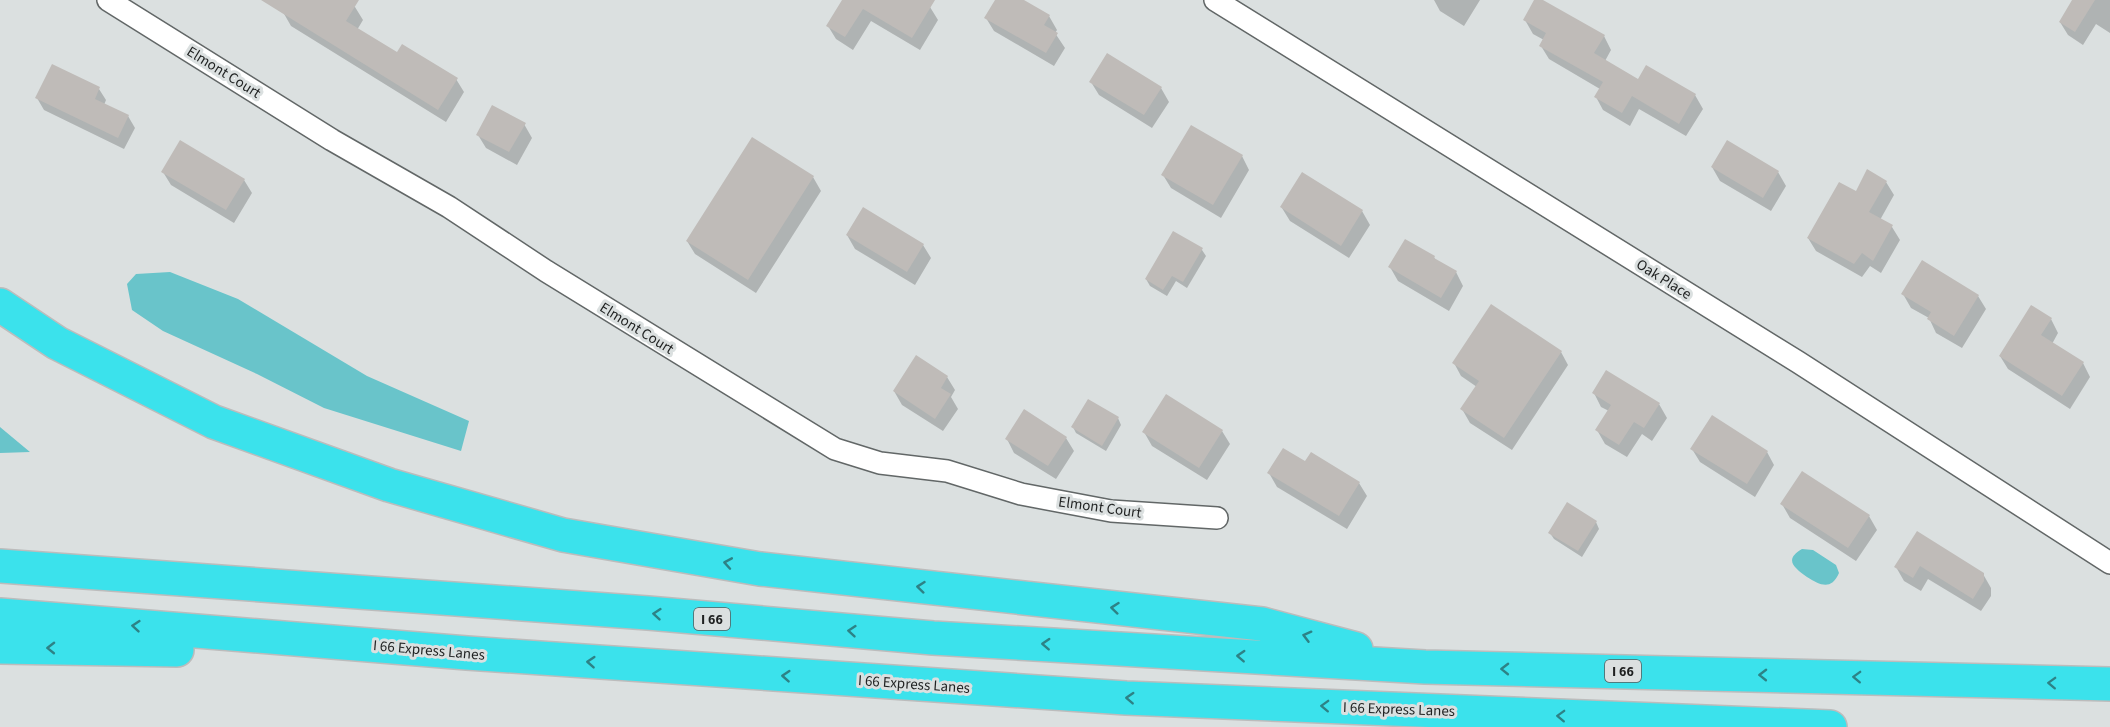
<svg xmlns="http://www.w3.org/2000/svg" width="2110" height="727" viewBox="0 0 2110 727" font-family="'Source Sans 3',sans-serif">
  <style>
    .water { fill: #69c4ca }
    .shadow { fill: #0003 }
    .building { fill: #bfbbb8 }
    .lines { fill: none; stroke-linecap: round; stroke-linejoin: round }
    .street-casing { stroke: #626767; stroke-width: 24 }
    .highway-casing { stroke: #bcbcbc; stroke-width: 36 }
    .street { stroke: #fff; stroke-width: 21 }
    .highway { stroke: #3be2ec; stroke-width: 33 }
    .oneway { stroke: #2d8286 }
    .labels { text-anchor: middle; stroke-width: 6; stroke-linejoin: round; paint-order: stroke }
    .shield { fill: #dbe0e0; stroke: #575a5a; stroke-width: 1.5 }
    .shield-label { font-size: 14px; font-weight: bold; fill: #1f2121 }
    .street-label { font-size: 15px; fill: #1f2121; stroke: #dbe0e0 }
  </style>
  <rect width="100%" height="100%" fill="#dbe0e0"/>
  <!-- water -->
  <path class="water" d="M170,272L238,299L367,376L469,421L461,451L324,408L257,374L163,331L132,310L127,284L136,274Z
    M0,427L30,452L0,453Z
    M1802,549L1813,550L1836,565L1839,573C1831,591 1820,585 1807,577C1795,568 1783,560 1802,549Z"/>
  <!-- shadow -->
  <path class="shadow" d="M291,0H344L355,7L363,20L357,30L398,55L456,79L464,92L446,122L291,26L283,12Z
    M844,0H919L930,7L938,20L920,50L871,21L853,50L836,39L828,26Z
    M996,0H1021L1049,16L1057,30L1055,33L1065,48L1054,66L994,31L986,18Z
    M1434,0H1480L1464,26L1440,11Z
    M1536,0H1540L1604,36L1611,50L1605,61L1639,81L1695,95L1703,109L1686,136L1639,109L1630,126L1603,110L1596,97L1600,89L1549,59L1541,46L1544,40L1533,34L1525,20Z
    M2074,0H2110V33L2096,24L2083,45L2068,35L2060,22Z
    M1091,82L1161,88L1169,102L1152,128L1099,95Z
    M99,89L106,100L104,105L128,116L135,128L124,149L44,110L37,98Z
    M524,124L532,138L517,165L486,148L478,135Z
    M1242,156L1249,170L1221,218L1171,188L1163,175Z
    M1712,167L1778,172L1786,186L1771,211L1720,181Z
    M163,172L244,180L252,193L234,223L171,185Z
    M813,177L821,191L756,293L695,254L687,241Z
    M1886,182L1894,195L1880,220L1892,227L1900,240L1881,273L1870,266L1862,277L1816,251L1808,238L1857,193Z
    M1282,208L1362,211L1370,225L1349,258L1290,221Z
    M1174,233L1202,250L1206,256L1187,288L1176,281L1167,296L1150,286L1146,279Z
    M847,235L923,245L931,258L915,285L855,249Z
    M1434,257L1436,261L1456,272L1463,286L1449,311L1398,281L1390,267Z
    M1903,294L1978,296L1986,309L1962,348L1936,333L1929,318L1911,308Z
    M2051,319L2058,333L2052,344L2083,363L2090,377L2070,409L2008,369L2000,356Z
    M1561,352L1568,365L1512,450L1470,423L1462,409L1477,387L1461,376L1454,363Z
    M947,377L955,390L951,397L958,409L943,431L902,405L894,391Z
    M1594,393L1659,404L1667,418L1652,441L1642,434L1627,457L1605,444L1597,430L1609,411L1601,407Z
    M1118,418L1121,425L1106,451L1076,433L1073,427Z
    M1222,431L1230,444L1207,480L1152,446L1144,432Z
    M1066,438L1074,451L1056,479L1014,453L1007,439Z
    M1692,449L1767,452L1774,465L1755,497L1700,462Z
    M1269,473L1359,483L1367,496L1347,529L1277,487Z
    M1782,504L1869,516L1877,530L1856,561L1790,518Z
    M1596,522L1599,529L1582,557L1554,539L1550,533Z
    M1917,533L1983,574L1991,588V596L1981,611L1928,579L1921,591L1904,581L1896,567Z"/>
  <!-- building -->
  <path class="building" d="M261,0H359L346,21L397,52L402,44L458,78L438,110Z
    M842,0H935L912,38L863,9L845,37L826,26Z
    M995,0H1024L1050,15L1044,25L1058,33L1046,53L984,18Z
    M1534,0H1543L1605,35L1594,53L1638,79L1646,65L1696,94L1679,124L1632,96L1622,113L1594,97L1603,82L1539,46L1546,33L1523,20Z
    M2072,0H2095L2075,32L2059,22Z
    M1107,53L1162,87L1144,115L1089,82Z
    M52,64L100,87L95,99L129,115L118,138L35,98Z
    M492,105L526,123L509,152L476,135Z
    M1191,125L1243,155L1213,205L1161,175Z
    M752,137L814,176L748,280L686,241Z
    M180,140L245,179L226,210L161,172Z
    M1727,140L1779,171L1763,198L1711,167Z
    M1867,169L1887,181L1869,212L1893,225L1873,261L1862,253L1854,264L1807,238L1839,182L1856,191Z
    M1302,172L1363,210L1341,246L1280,207Z
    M863,207L924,244L907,272L846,235Z
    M1173,231L1203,248L1183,282L1172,276L1163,290L1145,279Z
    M1405,239L1435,256L1434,258L1457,271L1441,298L1388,267Z
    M1922,260L1979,295L1954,336L1927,319L1931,312L1901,294Z
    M1491,304L1562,351L1504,438L1460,409L1479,381L1452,363Z
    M2031,305L2052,318L2041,335L2084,362L2062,396L1999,356Z
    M916,355L948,376L941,388L951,394L935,419L893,391Z
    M1606,370L1660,403L1644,428L1634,422L1619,445L1595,430L1611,405L1592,393Z
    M1166,394L1223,430L1199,468L1142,432Z
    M1088,399L1119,417L1102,446L1071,427Z
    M1024,409L1067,437L1048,466L1005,439Z
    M1712,415L1768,451L1747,484L1690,449Z
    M1283,448L1305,461L1311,452L1360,482L1339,516L1267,473Z
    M1802,471L1870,515L1848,548L1780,504Z
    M1567,502L1597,521L1578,551L1548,533Z
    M1917,531L1984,573V581L1973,599L1920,566L1913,578L1894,567Z"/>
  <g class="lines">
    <defs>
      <path id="street" d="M108,0L332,140L449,207L546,271L835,449L880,463L947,471L1021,494L1111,511L1217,518
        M1215,0L1798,362L2110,563"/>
      <path id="highway" d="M0,305L57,343L214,422L389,485L563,535L760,569L1262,624L1356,649
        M0,566L648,613L933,638L1425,667L2110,684
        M0,615L467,653L1126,698L1830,727
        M0,647L177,650"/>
    </defs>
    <!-- street casing -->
    <use href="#street" class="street-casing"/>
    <!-- highway casing -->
    <use href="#highway" class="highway-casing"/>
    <!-- street -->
    <use href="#street" class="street"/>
    <!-- highway -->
    <use href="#highway" class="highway"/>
  </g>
  <!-- one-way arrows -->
  <defs><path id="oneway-chevron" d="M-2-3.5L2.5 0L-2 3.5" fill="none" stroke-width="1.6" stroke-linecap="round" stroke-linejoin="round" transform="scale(1.5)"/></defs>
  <g class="oneway">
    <use href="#oneway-chevron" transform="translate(728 563) rotate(-170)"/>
    <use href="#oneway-chevron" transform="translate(921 587) rotate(-174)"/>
    <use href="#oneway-chevron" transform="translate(1115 608) rotate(-174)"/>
    <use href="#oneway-chevron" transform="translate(657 614) rotate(-175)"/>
    <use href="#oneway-chevron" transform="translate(136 626) rotate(-175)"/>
    <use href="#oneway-chevron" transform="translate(852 631) rotate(-175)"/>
    <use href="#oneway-chevron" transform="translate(1307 636) rotate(-165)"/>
    <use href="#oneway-chevron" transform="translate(1046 644) rotate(-177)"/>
    <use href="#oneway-chevron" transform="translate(51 648) rotate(-179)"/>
    <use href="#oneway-chevron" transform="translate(1241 656) rotate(-177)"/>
    <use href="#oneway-chevron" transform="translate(591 662) rotate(-176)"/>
    <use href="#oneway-chevron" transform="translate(1505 669) rotate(-179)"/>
    <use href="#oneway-chevron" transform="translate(1763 675) rotate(-179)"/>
    <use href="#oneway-chevron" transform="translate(786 676) rotate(-176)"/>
    <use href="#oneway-chevron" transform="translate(1857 677) rotate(-178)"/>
    <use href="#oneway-chevron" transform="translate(2052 683) rotate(-178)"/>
    <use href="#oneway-chevron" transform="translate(1130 698) rotate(-177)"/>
    <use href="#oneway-chevron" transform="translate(1325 706) rotate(-178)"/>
    <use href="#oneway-chevron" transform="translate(1561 716) rotate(-178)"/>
  </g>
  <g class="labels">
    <!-- shield labels -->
    <g class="shield">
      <rect x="694" y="608" width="36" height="22" rx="4.5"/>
      <rect x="1605" y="660" width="36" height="22" rx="4.5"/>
    </g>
    <g class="shield-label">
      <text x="712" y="624">I 66</text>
      <text x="1623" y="676">I 66</text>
    </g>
    <!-- street labels -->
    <g class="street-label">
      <text transform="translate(224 72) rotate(32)" y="5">Elmont Court</text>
      <text transform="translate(1664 279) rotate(32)" y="5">Oak Place</text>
      <text transform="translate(637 328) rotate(32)" y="5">Elmont Court</text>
      <text transform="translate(1100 507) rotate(8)" y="5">Elmont Court</text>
      <text transform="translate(429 650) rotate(5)" y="5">I 66 Express Lanes</text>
      <text transform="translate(914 684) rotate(4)" y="5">I 66 Express Lanes</text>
      <text transform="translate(1399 709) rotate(2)" y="5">I 66 Express Lanes</text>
    </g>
  </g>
</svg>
